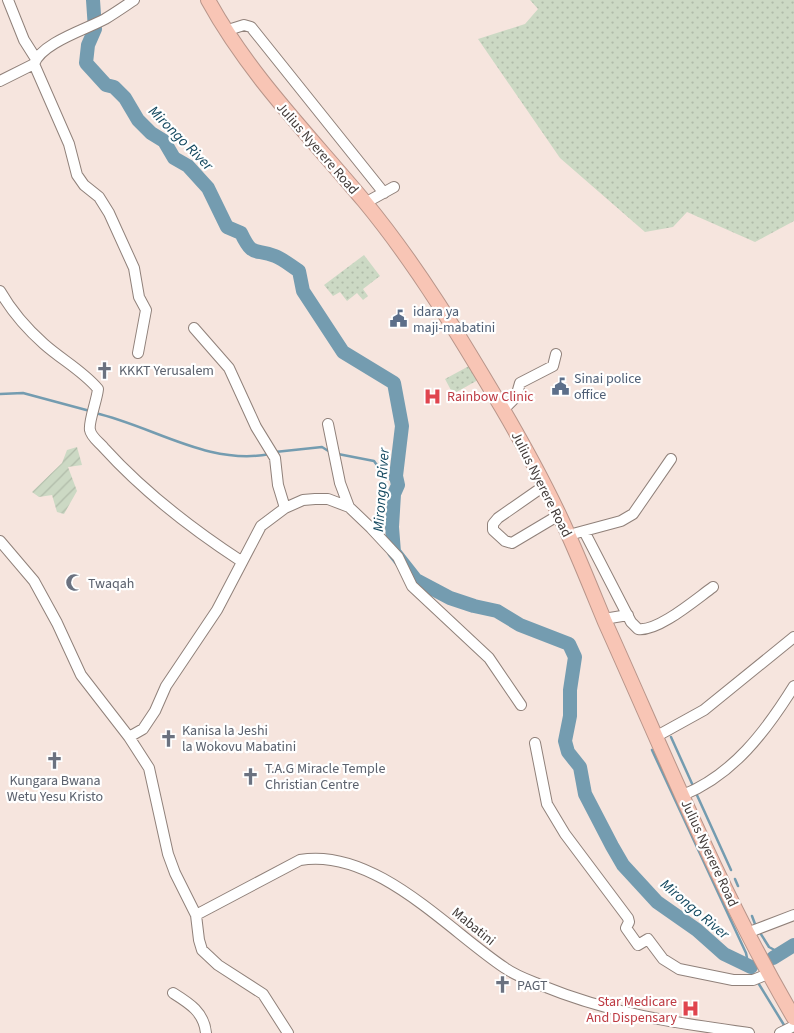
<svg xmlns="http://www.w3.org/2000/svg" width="794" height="1033" viewBox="0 0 794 1033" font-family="'Source Sans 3',sans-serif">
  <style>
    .grass { fill: url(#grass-dots) }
    .garden { fill: url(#garden-furrows) }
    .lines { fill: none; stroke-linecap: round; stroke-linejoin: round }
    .stream { stroke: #749cb0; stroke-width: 2.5 }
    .river { stroke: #749cb0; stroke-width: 14 }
    .minor-casing { stroke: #90817a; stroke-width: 12 }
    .highway-casing { stroke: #b8958a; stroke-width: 16 }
    .minor { stroke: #fff; stroke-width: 10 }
    .highway { stroke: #f8c5b5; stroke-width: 14 }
    .labels { text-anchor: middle; stroke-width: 4.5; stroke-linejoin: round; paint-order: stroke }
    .street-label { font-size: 14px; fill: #423b39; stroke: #fff }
    .service-label { font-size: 14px; fill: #4e5e75; stroke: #fff; text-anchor: start }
    .worship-label { font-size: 14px; fill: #5b616d; stroke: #fff; text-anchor: start }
    .health-label { font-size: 14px; fill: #be3a42; stroke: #fff; text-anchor: start }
    .water-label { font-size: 15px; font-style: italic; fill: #12475e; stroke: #fff }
  </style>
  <defs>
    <pattern id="grass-dots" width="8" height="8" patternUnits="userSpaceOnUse" patternTransform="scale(1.25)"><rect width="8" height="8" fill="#ccd9c4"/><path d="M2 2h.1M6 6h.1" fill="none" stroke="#b0bba9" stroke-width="1.8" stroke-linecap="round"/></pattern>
    <pattern id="garden-furrows" width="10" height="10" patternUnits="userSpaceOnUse" patternTransform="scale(1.25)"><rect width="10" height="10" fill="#ccd9c4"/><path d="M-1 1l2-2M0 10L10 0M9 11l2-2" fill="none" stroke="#b0bba9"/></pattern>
  </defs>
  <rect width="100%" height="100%" fill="#f6e5de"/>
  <!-- grass -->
  <path class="grass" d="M530,0H794V221L755,242L687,212L673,227L645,232L560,158L478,39L525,24L538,9Z
    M364,255L380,276L363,289L368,296L363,300L357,293L347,301L340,292L333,296L324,285Z
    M469,366L478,380L453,394L445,379Z"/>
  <!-- garden -->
  <path class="garden" d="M77,447L82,465L68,467L77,491L64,514L57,512L52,495L39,497L32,492L62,463L67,450Z"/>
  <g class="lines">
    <!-- stream -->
    <path class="stream" d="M0,394L23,393L90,411
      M95,413C153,426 208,466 270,454
      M275,452L322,447L330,452
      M338,454L374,461L384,475L398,485
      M671,737L694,788
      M652,750L746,953L747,958L745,965
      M696,793L731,870
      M735,879L738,886
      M752,916L755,924
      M759,931L769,947L780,953
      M749,967L754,976
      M757,981L784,1025"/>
    <!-- river -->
    <path class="river" d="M93,0L95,29L88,45L86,63L106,85L114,87L125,98L138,120L151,133L164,141L174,158L188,166L208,188L227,227L241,233C253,258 254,248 275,256C283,259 291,266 299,271L303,291L343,352L394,383L402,426L396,476L398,485L394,494L392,527L394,552L416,580L450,598L474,606L497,611L520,625L569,644L575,657L570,690V716L565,741L568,752L580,767L585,794L612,846L623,865L657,902L697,930L724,954L751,967
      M773,958L794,945"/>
    <defs>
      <path id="minor" d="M8,0L24,40L36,59
        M134,0C125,6 115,13 105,19C87,29 41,43 34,64L69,144L77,175L84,185L99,197L109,213L134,268L139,297L146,310L138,353
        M225,31L244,25L251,27L384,193
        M0,81L34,64
        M365,203L394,187
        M0,291C12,312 26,328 44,344C62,360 83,371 98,389C97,400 88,423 90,430C91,437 100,443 104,448C144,492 192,529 241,561
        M194,328L229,368L256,427L275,458L278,485L285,508
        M503,410L516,397L520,383L553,366L556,354
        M328,424L340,483L349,507
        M544,486L498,518L493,524V530L505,541L512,543L559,515
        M584,531L631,622L638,629C658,632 696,599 713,587
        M569,535L621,521L633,514L671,459
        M0,541L34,581L57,623L81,675L129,737L149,768L168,854L175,873L196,915L199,940L202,950L218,965L263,994L288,1033
        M604,619L628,615
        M657,736L704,710L794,637
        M129,737L143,729L155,711L166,686L217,610L261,526L285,508L303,500L315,499H328L349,507L371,528L398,557L412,586L489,658L521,705
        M535,743L547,804L565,834L628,918L629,922L626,928L638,945L648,939L663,959L679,969L733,980H753L768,974
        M683,795C733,775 766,731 794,686
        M196,915L300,860C375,847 449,931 505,968C516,976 531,981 543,986C611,1014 677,1023 749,1033
        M747,933L794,915
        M173,993C189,1003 204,1012 206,1033
        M780,1033L794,1026"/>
      <path id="highway" d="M208,0C249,75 309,135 364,201C417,265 460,337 502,408C526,449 549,491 568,534C581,563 593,593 605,622C665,755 720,892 794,1018"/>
    </defs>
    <!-- minor casing -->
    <use href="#minor" class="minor-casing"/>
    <!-- highway casing -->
    <use href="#highway" class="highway-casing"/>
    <!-- minor -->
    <use href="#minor" class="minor"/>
    <!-- highway -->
    <use href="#highway" class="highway"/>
  </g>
  <!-- icons -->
  <defs>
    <symbol id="civic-bare" viewBox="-9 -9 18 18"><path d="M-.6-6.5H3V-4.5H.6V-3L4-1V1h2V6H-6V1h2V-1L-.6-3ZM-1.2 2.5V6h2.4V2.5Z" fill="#5c6f8a" stroke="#fff" stroke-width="2.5" paint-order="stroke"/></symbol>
    <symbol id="church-bare" viewBox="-9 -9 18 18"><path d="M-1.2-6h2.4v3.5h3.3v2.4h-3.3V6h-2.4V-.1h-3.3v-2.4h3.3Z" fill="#6b7280" stroke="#fff" stroke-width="2.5" paint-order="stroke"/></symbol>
    <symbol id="hospital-bare" viewBox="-9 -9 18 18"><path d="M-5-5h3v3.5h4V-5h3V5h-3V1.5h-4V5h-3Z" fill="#e0444e" stroke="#fff" stroke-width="2.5" paint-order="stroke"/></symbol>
    <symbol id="mosque-bare" viewBox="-9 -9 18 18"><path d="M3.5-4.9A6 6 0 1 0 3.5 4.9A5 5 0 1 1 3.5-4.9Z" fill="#6b7280" stroke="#fff" stroke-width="2.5" paint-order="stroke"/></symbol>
  </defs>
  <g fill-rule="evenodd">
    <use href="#civic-bare" x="386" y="306" width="25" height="25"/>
    <use href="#church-bare" x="92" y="358" width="25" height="25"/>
    <use href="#civic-bare" x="548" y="374" width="25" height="25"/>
    <use href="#hospital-bare" x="420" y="384" width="25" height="25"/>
    <use href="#mosque-bare" x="62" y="570" width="25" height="25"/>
    <use href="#church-bare" x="156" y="726" width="25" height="25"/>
    <use href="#church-bare" x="42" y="748" width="25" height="25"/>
    <use href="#church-bare" x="238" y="764" width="25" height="25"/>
    <use href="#church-bare" x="490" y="972" width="25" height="25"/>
    <use href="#hospital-bare" x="678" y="996" width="25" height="25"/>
  </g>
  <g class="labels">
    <!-- street labels -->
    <g class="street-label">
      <text transform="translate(318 148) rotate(49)" y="5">Julius Nyerere Road</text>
      <text transform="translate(542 484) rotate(63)" y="5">Julius Nyerere Road</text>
      <text transform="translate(710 853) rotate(65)" y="5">Julius Nyerere Road</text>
      <text transform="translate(474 926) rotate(39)" y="5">Mabatini</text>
    </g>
    <!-- service labels -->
    <g class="service-label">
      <text x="413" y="316">idara ya<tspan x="413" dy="16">maji-mabatini</tspan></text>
      <text x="574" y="383">Sinai police<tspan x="574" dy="16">office</tspan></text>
    </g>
    <!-- worship labels -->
    <g class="worship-label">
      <text x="119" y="375">KKKT Yerusalem</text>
      <text x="88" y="588">Twaqah</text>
      <text x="182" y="735">Kanisa la Jeshi<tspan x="182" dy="16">la Wokovu Mabatini</tspan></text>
      <text x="265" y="773">T.A.G Miracle Temple<tspan x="265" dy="16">Christian Centre</tspan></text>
      <text x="55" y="785" text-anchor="middle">Kungara Bwana<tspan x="55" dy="16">Wetu Yesu Kristo</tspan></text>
      <text x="517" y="990">PAGT</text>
    </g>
    <!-- health labels -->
    <g class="health-label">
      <text x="447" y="401">Rainbow Clinic</text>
      <text x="677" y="1006" text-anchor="end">Star Medicare<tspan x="677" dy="16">And Dispensary</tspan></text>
    </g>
    <!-- water labels -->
    <g class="water-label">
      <text transform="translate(181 138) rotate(45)" y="5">Mirongo River</text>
      <text transform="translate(381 490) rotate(-86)" y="5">Mirongo River</text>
      <text transform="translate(695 909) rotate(40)" y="5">Mirongo River</text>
    </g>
  </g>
</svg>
